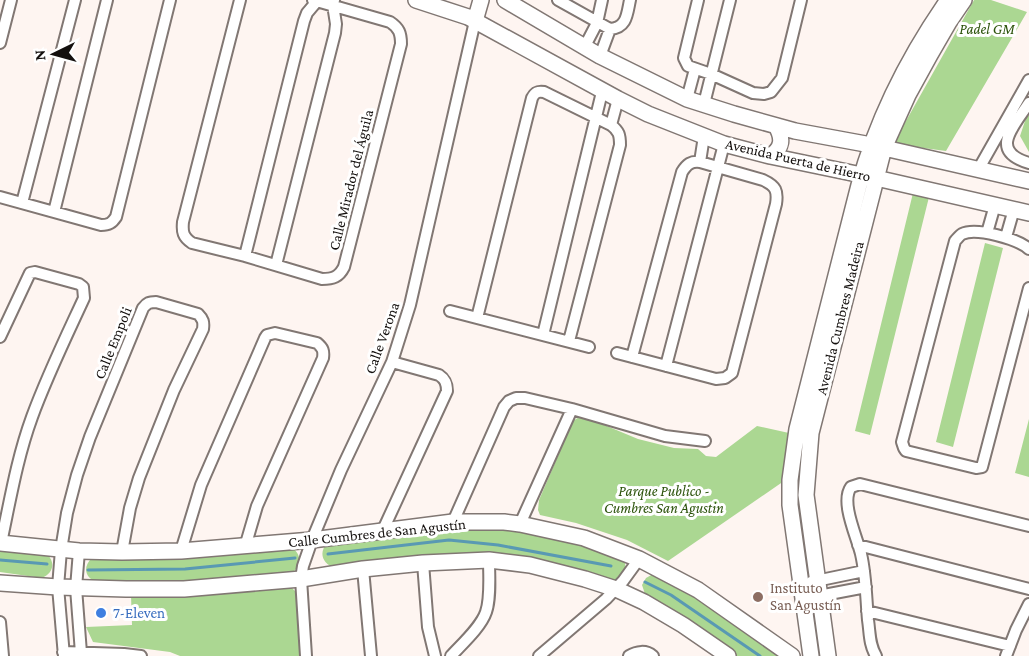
<svg xmlns="http://www.w3.org/2000/svg" width="1029" height="656" viewBox="0 0 1029 656" font-family="'Crimson Pro',serif">
  <style>
    .green { fill: #abd792 }
    .lines { fill: none; stroke-linecap: round; stroke-linejoin: round }
    .stream { stroke: #5999b3; stroke-width: 3 }
    .street-casing { stroke: #817773; stroke-width: 14 }
    .secondary-casing { stroke: #817773; stroke-width: 18 }
    .street { stroke: #fff; stroke-width: 10 }
    .secondary { stroke: #fff; stroke-width: 15 }
    .education-dot { fill: #8d6e63; stroke: #fff; stroke-width: 2 }
    .shop-dot { fill: #3f7fe0; stroke: #fff; stroke-width: 2 }
    .labels { text-anchor: middle; stroke-width: 6; stroke-linejoin: round; paint-order: stroke }
    .park-label { font-size: 15px; font-style: italic; fill: #2c530b; stroke: #fff }
    .street-label { font-size: 15px; fill: #14100e; stroke: #fff }
    .education-label { font-size: 15px; fill: #785e54; stroke: #fff; text-anchor: start }
    .shop-label { font-size: 15px; fill: #366cbe; stroke: #fff; text-anchor: start }
  </style>
  <rect width="100%" height="100%" fill="#fef5f1"/>
  <!-- green -->
  <path class="green" d="M974,0H991L1027,12L946,151L893,144Z
    M1027,115L1029,116V152L1020,136Z
    M913,193L929,197L870,435L855,431Z
    M985,243L1003,248L953,447L936,442Z
    M579,417H585L638,439L674,448L698,449L706,456L716,457L757,426L789,433L784,481L668,561L627,540L576,523L540,515L538,510L539,500L573,421Z
    M1029,419V477L1015,473Z
    M480,527L525,530L567,538L625,562C626,572 624,576 615,581L552,563L509,555L474,552L335,568C322,564 318,552 328,542Z
    M0,547L47,554C56,563 53,573 42,578L0,572Z
    M292,548C303,555 301,568 290,574L190,581L98,582C85,579 82,567 92,558Z
    M653,574L690,593L782,656H737L649,599L645,594L642,585L646,578Z
    M290,586L297,593L303,656H180L170,652L93,642L86,627L132,625L131,595Z"/>
  <g class="lines">
    <!-- stream -->
    <path class="stream" d="M328,554L449,540L498,545L611,566
      M0,560L47,564
      M88,570L185,569L295,558
      M645,582L671,595L760,656"/>
    <defs>
      <path id="street" d="M240,0L183,222C182,232 183,237 192,243L245,256L322,279C333,279 339,277 344,267L401,44C401,33 399,28 390,22L313,0
        M558,0L610,29C627,28 627,14 630,0
        M698,0L684,58L688,66L711,74L753,93L764,94L771,92L782,78L801,0
        M0,43L11,0
        M585,46L597,23L602,0
        M600,56L610,29
        M687,99L695,69
        M1029,103C1014,126 988,151 1029,163
        M704,104L730,0
        M611,125L618,99
        M700,162L704,136
        M978,170L1029,80
        M0,197L101,225C109,225 112,223 116,217L170,0
        M22,203L75,0
        M54,212L107,0
        M987,233L995,205
        M1006,237L1014,209
        M1029,249C1018,239 976,227 962,234C960,235 957,239 955,241L902,442L904,448L906,451L976,468L982,467L1029,288
        M245,256L304,21L307,13L318,0
        M276,265L335,33L336,24L333,5L334,0
        M450,311L589,347
        M477,318L532,98C535,92 538,91 544,92L611,125C619,131 620,135 620,145L569,341
        M543,335L602,92
        M0,337L30,273L35,272L79,284L83,287L84,298C66,337 47,376 32,417C17,458 10,501 1,543
        M617,353L716,379L725,378L732,373L776,204C778,191 776,186 763,180L700,162C691,161 687,164 682,172L632,357
        M666,366L724,144
        M453,522L504,407L509,401L516,398H525L572,409L665,436L705,441
        M520,524L572,409
        M383,530L447,391C447,383 445,379 439,375L392,362
        M858,545L1029,589
        M79,551L76,588L81,653
        M181,551L201,485L265,338L267,335L275,333L317,343C323,348 324,351 323,358L257,506L245,547
        M423,563L428,627L435,656
        M363,569L371,656
        M811,582L864,571
        M803,599L866,587
        M867,611L1010,646
        M0,622L3,656
        M63,652L124,654L141,656
        M64,656L58,587L61,550L67,513L77,475L90,437L143,308C147,303 149,302 156,302L198,314C203,319 204,322 203,329L174,390L139,478L130,508L122,552
        M306,656L301,579L303,566L312,540L341,470L392,362L410,305L475,21
        M451,656C462,644 481,627 486,612C491,598 489,575 489,560
        M539,656L606,599L623,581L639,559
        M629,656C637,651 646,650 653,656
        M876,656C869,644 870,633 868,620C866,598 866,575 861,554C857,537 840,502 851,487L860,484L1029,526
        M1006,656L1016,630L1029,604"/>
      <path id="secondary" d="M416,0L468,17L618,99L648,114L724,144L770,156L876,178L1029,213
        M505,0L600,56L687,99L734,114L795,131L871,145L1029,181
        M475,21L481,0
        M770,156C783,148 783,138 776,126
        M0,543L79,551L122,552L181,551L312,540L453,522H504L520,524L584,538L639,559L698,590L792,656
        M0,583L58,587L126,589H184L301,579L363,569L423,563L489,560L530,565L585,579L616,589L644,602L683,625L728,656
        M811,656L790,505V480L797,429L859,185C877,119 909,56 948,0
        M828,656L806,495L811,433L884,148L908,95L930,55L949,22L964,0"/>
    </defs>
    <!-- street casing -->
    <use href="#street" class="street-casing"/>
    <!-- secondary casing -->
    <use href="#secondary" class="secondary-casing"/>
    <!-- street -->
    <use href="#street" class="street"/>
    <!-- secondary -->
    <use href="#secondary" class="secondary"/>
  </g>
  <!-- markers -->
  <circle class="education-dot" cx="758" cy="597" r="6"/>
  <circle class="shop-dot" cx="101" cy="613" r="6"/>
  <g class="labels">
    <!-- park labels -->
    <g class="park-label">
      <text x="987" y="34">Padel GM</text>
      <text x="664" y="496">Parque Publico -<tspan x="664" dy="17">Cumbres San Agustin</tspan></text>
    </g>
    <!-- street labels -->
    <g class="street-label">
      <text transform="translate(798 160) rotate(13)" y="5">Avenida Puerta de Hierro</text>
      <text transform="translate(351 180) rotate(-76)" y="5">Calle Mirador del Águila</text>
      <text transform="translate(840 318) rotate(-76)" y="5">Avenida Cumbres Madeira</text>
      <text transform="translate(382 338) rotate(-70)" y="5">Calle Verona</text>
      <text transform="translate(113 343) rotate(-68)" y="5">Calle Empoli</text>
      <text transform="translate(377 533) rotate(-6)" y="5">Calle Cumbres de San Agustín</text>
    </g>
    <!-- education labels -->
    <g class="education-label">
      <text x="770" y="593">Instituto<tspan x="770" dy="17">San Agustín</tspan></text>
    </g>
    <!-- shop labels -->
    <g class="shop-label">
      <text x="113" y="618">7-Eleven</text>
    </g>
  </g>
  <!-- north arrow -->
  <g transform="translate(54 54) rotate(265)" stroke="#ffffff" stroke-width="4.5" paint-order="stroke">
  <path d="M0-4.5L10 22L0 15L-10 22Z" fill="#14100e"/>
  <text y="-9" font-size="16" font-weight="bold" text-anchor="middle" fill="#14100e">N</text>
  </g>
</svg>
